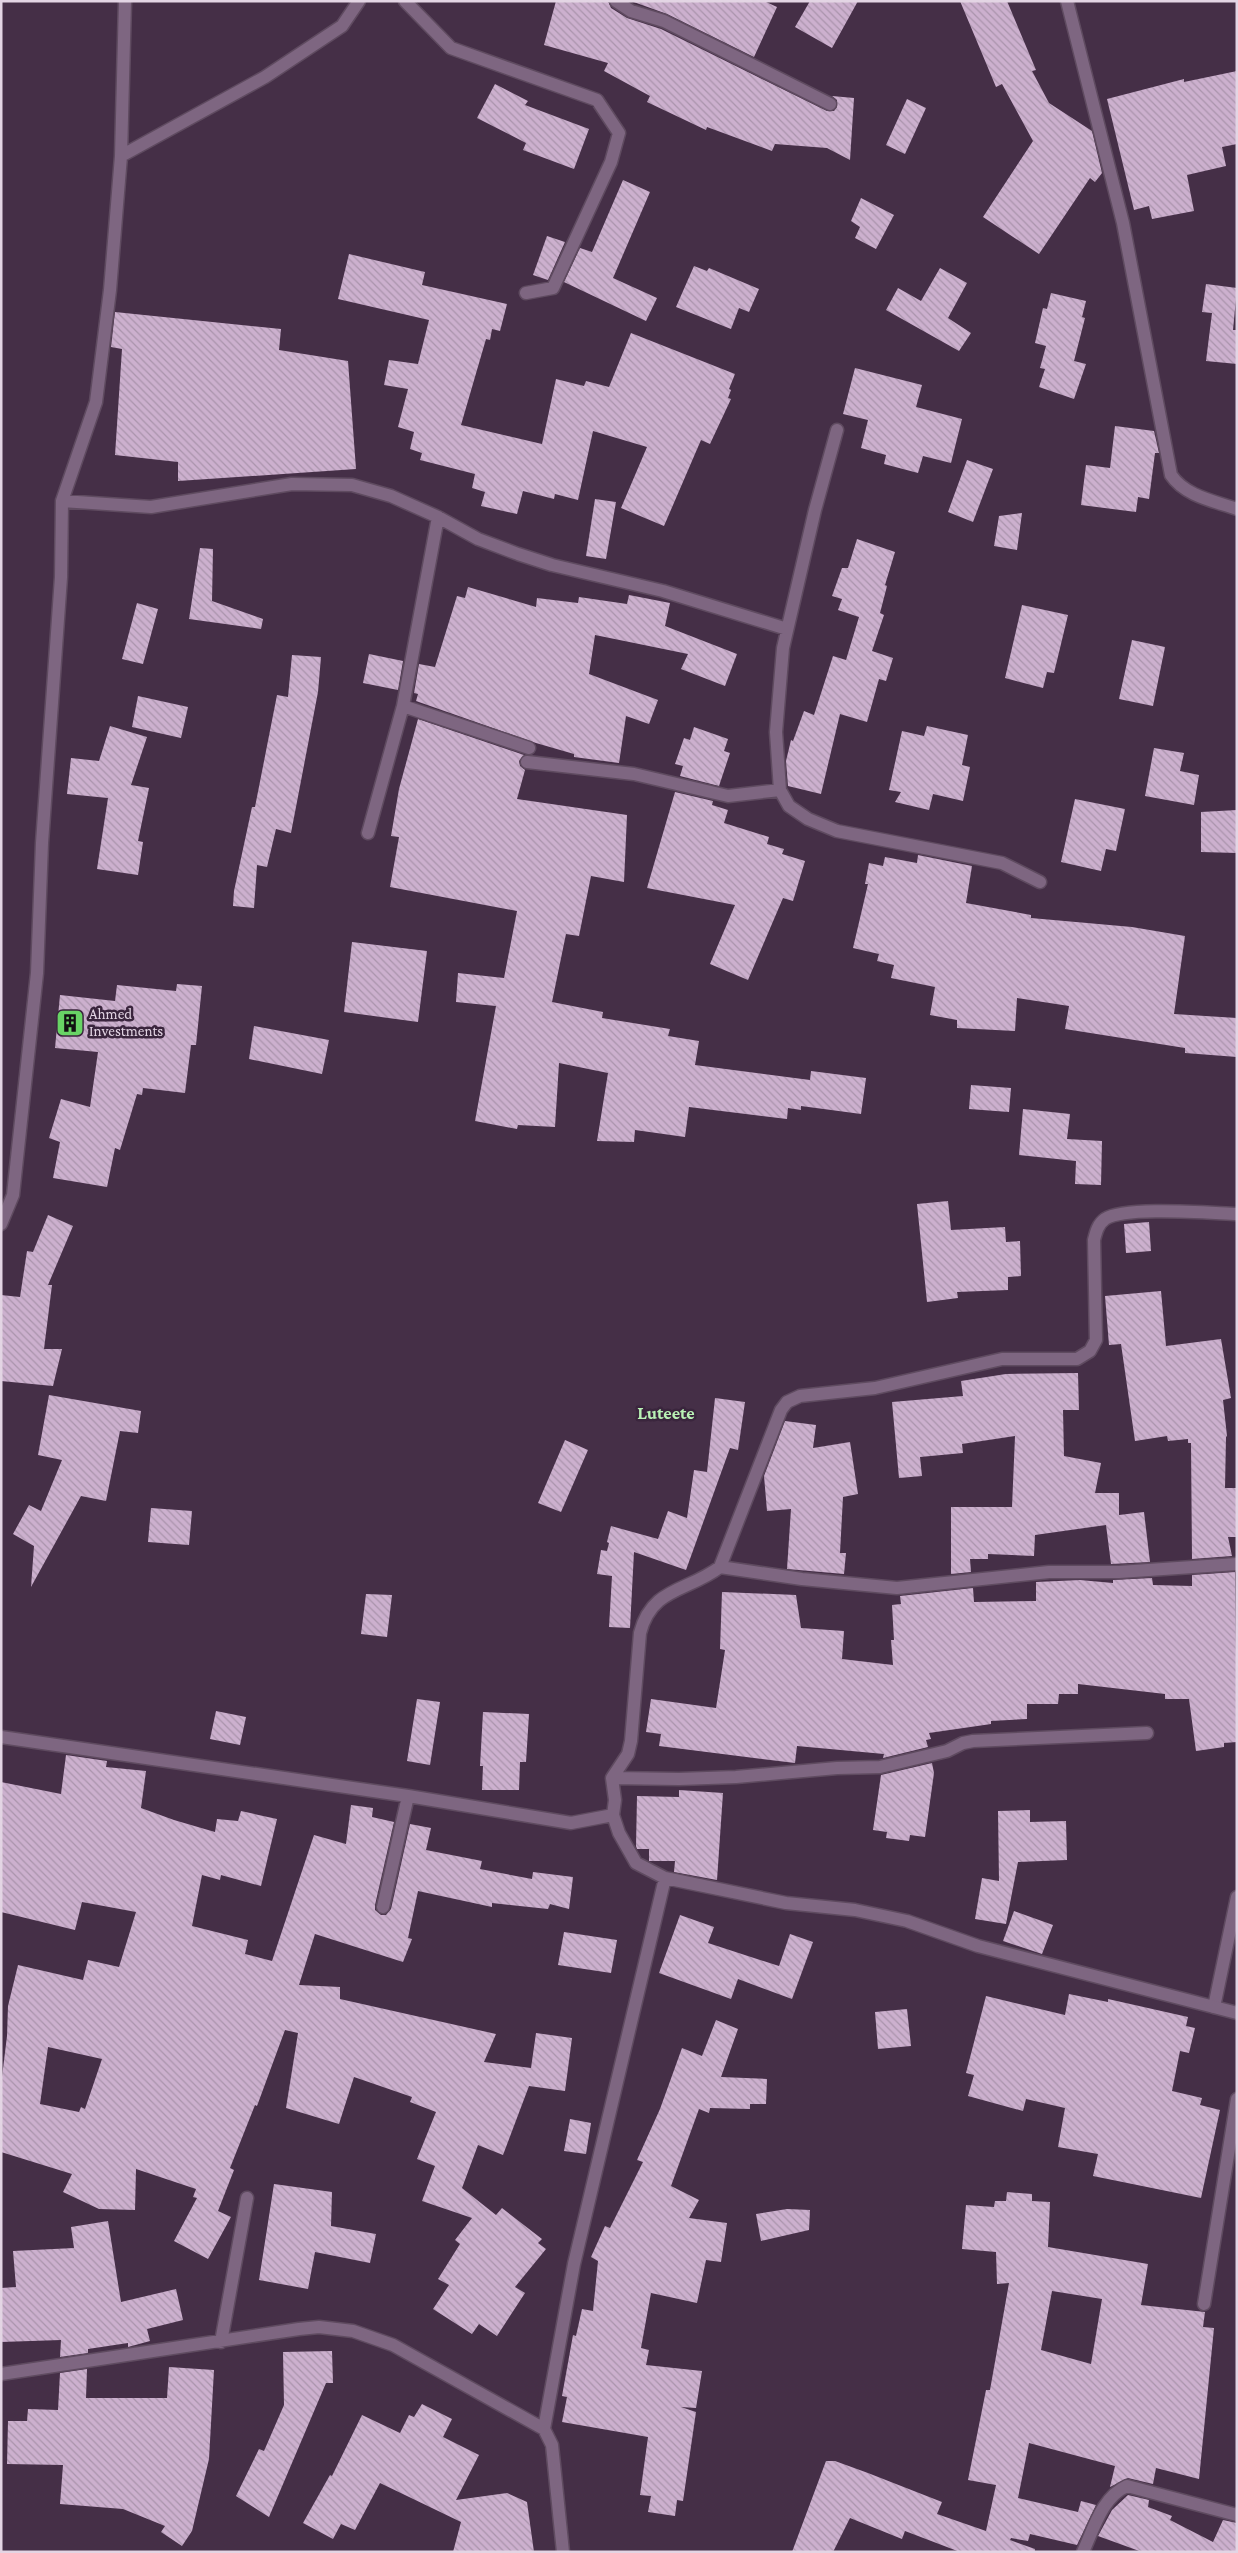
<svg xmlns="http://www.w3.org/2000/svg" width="1238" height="2553" viewBox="0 0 1238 2553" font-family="'Crimson Pro',serif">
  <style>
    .building { fill: url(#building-back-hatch); fill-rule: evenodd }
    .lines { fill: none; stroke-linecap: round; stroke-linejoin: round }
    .service-casing { stroke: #5f4b60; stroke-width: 15 }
    .minor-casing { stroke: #5f4b60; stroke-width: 15 }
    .service { stroke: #7e6681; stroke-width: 12 }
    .minor { stroke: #7e6681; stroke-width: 12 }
    .labels { text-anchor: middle; stroke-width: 5; stroke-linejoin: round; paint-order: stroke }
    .poi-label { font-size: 15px; fill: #e3d5e4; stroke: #3a253d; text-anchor: start }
    .quarter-label { font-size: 18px; font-weight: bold; fill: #b9f2b5; stroke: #3a253d }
  </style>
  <defs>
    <pattern id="building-back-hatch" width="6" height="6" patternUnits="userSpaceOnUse" patternTransform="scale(1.25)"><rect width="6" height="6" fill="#ccb0ce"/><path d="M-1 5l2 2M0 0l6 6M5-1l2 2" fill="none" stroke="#aa94ac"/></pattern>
  </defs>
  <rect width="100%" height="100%" fill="#452f47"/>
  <!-- building -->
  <path class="building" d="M556,1H608L611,8L627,18L661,29L827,111H834L837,107V100L832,96L854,98L850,160L827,148L775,144L772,151L707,127L706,130L647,102L650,96L604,71L608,63L544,45Z
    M631,1H764L777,7L754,57L667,14Z
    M810,1H858L832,48L795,27Z
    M960,1H1007L1036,70L1032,71L1049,103L1092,131L1102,173L1095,182L1090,178L1039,254L983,217L1033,141L1002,84L996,87Z
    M1237,71V144L1222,147L1226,166L1187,175L1194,211L1152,219L1149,206L1134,210L1107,99L1184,79V82Z
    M495,84L528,101L525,105L589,129L574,169L523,150L526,143L477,118Z
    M907,99L926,108L905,154L886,145Z
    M623,180L650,192L613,278L657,298L646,321L564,282L580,248L592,252Z
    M861,198L894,215L876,249L855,238L860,227L851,221Z
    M547,236L565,242L548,280L533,275Z
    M349,254L425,272L422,285L507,304L500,331L492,329L490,340L486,339L461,425L542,444L556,379L584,386L586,381L609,387L631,333L735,374L729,389L731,390L728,398L731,399L710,444L701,440L664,526L621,508L647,447L593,431L578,500L555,494L554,499L523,491L517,514L481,506L485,492L472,488L475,474L420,460L422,453L410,449L414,432L398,427L408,389L384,385L389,360L418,364L429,320L338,299Z
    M694,266L707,271L709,268L759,289L749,312L739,308L731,329L676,307Z
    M940,268L967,283L948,318L971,333L959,351L886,310L898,288L921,301Z
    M1206,284L1237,288L1233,330H1237V364L1206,361L1212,313L1202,312Z
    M1051,293L1086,301L1082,317L1085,318L1074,361L1086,364L1074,399L1039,387L1045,369L1040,368L1046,346L1035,343L1043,308L1047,309Z
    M115,312L281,329L279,350L348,361L356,469L178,481V462L115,455L122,349L111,347Z
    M855,368L922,385L916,407L962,419L951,463L923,456L918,473L884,464L886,455L861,448L868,420L843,414Z
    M1115,426L1154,431L1159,453H1155L1149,499L1138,497L1136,512L1081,505L1086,465L1110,468Z
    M967,460L993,469L973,522L948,512Z
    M595,499L616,502L606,559L586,556Z
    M1022,513L1017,550L994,546L999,516Z
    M857,539L895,552L885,585L887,586L880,613L884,615L872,651L893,658L886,681L879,679L867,722L840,714L821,794L788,786L786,761L791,740L793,741L804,711L814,715L833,656L846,660L859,617L838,610L842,599L832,596L842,568H848Z
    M200,548L213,549L212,601L263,619L261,629L189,619Z
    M468,587L536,607L537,598L578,603L579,597L627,604L629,595L670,603L665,626L737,654L725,686L681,669L688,654L595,635L589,674L658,700L649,724L626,716L619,763L574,757V754L536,743L416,701L418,694L414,693L419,664L435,667L457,596L465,598Z
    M137,603L158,609L143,664L122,659Z
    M1022,605L1068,615L1054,673L1047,672L1043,688L1005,678Z
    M1132,640L1165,647L1153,706L1119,699Z
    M369,654L403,661L398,690L363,683Z
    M292,655L321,657L318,692L291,833L276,829L267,867L257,865L254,908L233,906L234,891L252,807H255L277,695L288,697Z
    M138,696L188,707L181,738L132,727Z
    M418,719L524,755L519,761L520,766L525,770L517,799L627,815L624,882L591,876L579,936L566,934L552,1002L603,1012L602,1018L670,1029L668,1036L699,1041L695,1065L810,1080L811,1071L866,1078L861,1114L801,1106V1110L788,1108L787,1119L689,1107L685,1137L635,1130L634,1142L597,1141L608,1073L559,1063L555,1127L518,1125L517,1129L475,1121L496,1006L456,1002L458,973L504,978L517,911L390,887L399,837L391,836L399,789Z
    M110,726L147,737L131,785L149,788L138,841L143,842L138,875L97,869L108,798L67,794L71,758L99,761Z
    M927,726L968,735L962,765L970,767L963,801L933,794L929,810L895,802L901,792L889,790L902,731L924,736Z
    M694,727L728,739L724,751L730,753L719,786L680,776L683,766L675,764L684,738L690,740Z
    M1154,748L1184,753L1180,771L1199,775L1194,805L1145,796Z
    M675,792L713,801L712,805L728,810L724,823L769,837L767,844L784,849L782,854L805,861L793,901L783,898L748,980L710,964L735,905L647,888Z
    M1075,799L1125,809L1116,851L1106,849L1101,871L1061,862Z
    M1237,810V853L1201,852V812Z
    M918,855L972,866L966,903L1031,915V918L1132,927L1185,936L1174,1014L1237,1018V1057L1185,1053V1048L1065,1029L1069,1006L1017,998L1015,1031L957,1028V1020L930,1015L935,987L891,978L894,965L877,961L879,954L853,948L868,884H865L869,863L883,866L885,857L917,863Z
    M352,942L427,951L418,1022L344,1012Z
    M177,984L202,986L196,1045H191L185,1093L143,1088L142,1095L137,1094L120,1150L115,1148L107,1187L53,1178L60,1142L49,1138L61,1099L90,1107L98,1052L55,1048L60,995L115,1001L117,985L176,991Z
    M254,1026L329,1040L322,1074L249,1059Z
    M971,1085L1011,1088L1009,1112L969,1109Z
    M1023,1109L1070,1114L1067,1139L1102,1141L1101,1185L1075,1184L1076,1161L1019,1155Z
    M948,1201L951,1230L1005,1227L1006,1242L1020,1241L1021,1276L1008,1277V1290L957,1292L958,1298L927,1302L917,1204Z
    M48,1215L73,1226L48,1285H52L44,1349H62L53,1386L1,1381V1295L20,1297L27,1251L33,1252Z
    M1149,1222L1151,1251L1126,1253L1124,1224Z
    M1161,1291L1166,1346L1221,1339L1231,1398L1223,1400L1227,1436L1226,1437L1225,1488H1237V1537H1228L1232,1556L1192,1559L1191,1443H1188V1439L1168,1441L1167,1436L1135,1441L1121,1344L1109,1345L1105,1296Z
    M1078,1373L1079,1410H1063L1064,1456L1101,1463L1095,1493H1119V1515L1144,1512L1150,1562L1111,1564L1106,1525L1035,1535L1034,1556L988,1554V1559H970L971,1572L951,1574V1507H1012L1015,1436L962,1444L963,1453L920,1457L922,1476L899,1478L892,1402L963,1396L961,1381L1006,1374Z
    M49,1395L141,1411L138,1433L120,1431L106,1501L81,1496L31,1587L34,1546L13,1534L29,1505L41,1511L62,1460L38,1455Z
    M715,1398L745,1402L738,1450L730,1448L686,1570L634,1552L630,1628L609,1627L612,1576L597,1574L601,1550L607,1551L609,1543L607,1542L611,1526L658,1539L668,1511L687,1518L694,1470L707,1472Z
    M785,1421L816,1425L813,1448L850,1442L858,1494L843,1497L840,1553H846L844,1574L787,1569L791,1509L767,1511L764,1476Z
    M565,1440L588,1450L561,1512L538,1503Z
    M151,1508L192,1511L189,1545L148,1542Z
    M1235,1572L1237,1742L1224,1743V1747L1196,1751L1189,1699H1165V1694L1078,1684V1694H1059L1058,1704H1027V1719L991,1721V1724L929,1733L931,1739L926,1740L928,1747L883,1758L884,1754L797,1746L795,1763L659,1746L661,1734L646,1732L651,1699L716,1708L725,1650L720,1649L722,1592L796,1595L801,1628L844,1631L842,1659L893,1665L891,1640H894L892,1605L901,1604L900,1596L973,1588L974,1602L1036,1601V1582L1080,1580L1113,1583V1580L1152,1578L1153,1585L1192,1586V1575Z
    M366,1594L392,1595L387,1637L361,1634Z
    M417,1699L440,1702L430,1765L407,1761Z
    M216,1711L246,1717L240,1745L210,1739Z
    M483,1712L529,1714L526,1762H520L519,1790H482L483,1766H480Z
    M66,1755L107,1761L106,1767L146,1771L141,1808L174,1820L215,1832L217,1819L238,1821L241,1811L277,1819L261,1886L221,1875L220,1880L202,1875L192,1926L248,1940L245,1954L272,1961L314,1835L346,1844L351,1805L373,1808L372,1817L394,1822L375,1905V1910L381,1915H386L391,1909L410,1824L431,1828L426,1850L482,1861L480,1869L532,1879L533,1872L573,1877L569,1909L550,1904L548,1909L492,1903V1907L418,1891L408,1938L412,1939L403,1962L315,1934L299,1985L340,1987V1999L496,2034L484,2062L531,2068L536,2033L572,2038L565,2091L529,2086L503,2155L478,2145L462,2188L496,2215L502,2208L542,2239L538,2243L546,2249L515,2287L525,2293L497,2336L479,2324L472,2334L433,2309L449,2285L438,2279L460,2244L455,2240L472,2218L422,2201L435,2166L417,2159L436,2112L410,2102L412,2097L354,2077L339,2124L286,2108L298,2033L285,2030L257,2106L255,2105L230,2168L234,2170L218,2211L231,2217L208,2259L174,2241L197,2198L193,2197L196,2189L136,2169L135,2210L99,2209L63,2192L72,2174L1,2152V2085L7,2036L8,2006L18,1965L83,1980L88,1960L119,1967L136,1912L82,1902L75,1930L1,1912V1782L61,1794ZM48,2047L102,2059L85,2109L81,2107L79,2112L40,2104Z
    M932,1763L934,1773L925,1837L910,1835L909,1841L886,1838L887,1832L873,1830L881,1775Z
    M679,1790L723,1793L717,1880L674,1872L675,1861H649V1849H637L636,1846L637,1796L679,1797Z
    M1030,1810V1822L1066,1821L1067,1860L1018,1862L1006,1924L975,1919L982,1878L999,1881L998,1811Z
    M1014,1911L1053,1925L1042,1954L1003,1941Z
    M680,1915L714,1927L708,1943L779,1966L790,1934L813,1942L792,1999L738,1979L731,1999L659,1973Z
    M564,1932L617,1940L611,1973L558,1965Z
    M1069,1994L1108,2002V1999L1188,2017L1186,2026L1195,2028L1189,2053L1180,2051L1172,2091L1202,2098L1200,2105L1220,2110L1201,2198L1093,2176L1098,2154L1058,2147L1065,2108L1026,2099L1023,2111L968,2096L974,2075L966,2073L986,1996L1065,2015Z
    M907,2009L911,2046L878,2049L875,2012Z
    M716,2020L738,2029L721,2077L767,2079L766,2104H750V2109L710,2108L709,2113L699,2109L671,2186L699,2200L689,2218L727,2223L721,2262L706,2260L697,2303L651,2293L641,2348L649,2350L646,2365L702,2371L696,2408L681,2407L696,2412L683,2501L677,2500L675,2516L648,2512L651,2496L640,2495L648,2437L562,2422L567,2397L562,2396L573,2335L576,2336L582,2309L593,2311L598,2261L591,2257L605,2226L610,2228L643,2162L637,2160L660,2109L682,2048L702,2056Z
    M570,2119L591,2123L586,2154L564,2151Z
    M274,2184L332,2192L331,2226L376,2234L370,2263L315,2252L308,2289L259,2280Z
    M1007,2192L1032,2194V2201L1050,2202L1048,2247L1148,2264L1141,2305L1205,2312L1203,2327L1214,2328L1199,2479L1156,2468L1153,2484L1128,2478L1110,2487L1115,2466L1029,2443L1018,2498L1078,2512L1081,2501L1096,2505L1077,2545L1030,2534L1028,2541L1011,2538L1010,2540L1035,2549V2552H960L905,2531L902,2539L850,2518L833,2552H792L826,2461H835L868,2473L942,2502L937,2514L986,2531L996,2485L968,2480L986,2390H990L1009,2283L997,2284L996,2252L962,2249L966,2205L994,2207L995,2201H1006ZM1052,2291L1102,2299L1091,2364L1041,2350Z
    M787,2209L810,2210L809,2230L761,2241L756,2214Z
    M108,2221L121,2302L176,2289L183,2320L147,2329L150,2341L128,2347V2343L88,2349V2353L60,2357L61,2340L1,2342V2288L16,2287L13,2251L74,2248L71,2227Z
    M332,2351L333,2383H326L269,2517L236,2496L259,2449L264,2451L284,2405L283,2352Z
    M169,2367L214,2370L209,2459L192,2531L182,2546L161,2532L165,2526L123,2509L60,2504L63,2465L7,2464L8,2421H27L28,2409L58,2410L60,2373L87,2369L86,2398H167Z
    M422,2404L452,2419L443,2437L479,2455L456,2500L507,2493L527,2502L534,2552H453L461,2522L380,2483L355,2530L341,2524L333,2539L303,2523L330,2475L332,2476L362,2415L400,2433L409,2415L414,2417Z
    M1128,2495L1149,2500L1148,2507L1172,2516L1170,2520L1213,2542L1223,2520L1237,2523V2552H1142L1098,2536L1112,2510Z"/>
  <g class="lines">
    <defs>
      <path id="service" d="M1214,2007L1237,1897"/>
      <path id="minor" d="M405,1L451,48L597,100L619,133L611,162L553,288L526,293
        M616,1L631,11L664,21L830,104
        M1067,1L1123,223L1171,475C1185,496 1214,501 1237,509
        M121,156L265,77L342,26L359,1
        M837,430L815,510L783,648L776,732L780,790L789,806L808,819L837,831L1002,863L1040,882
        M62,501L151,507L292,484L352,485L391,496L438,517L478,539L518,554L552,565L663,591L787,629
        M403,706L529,748
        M527,762L634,774L728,796L780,790
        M368,833L403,706L438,517
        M1237,1214C1209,1213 1125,1206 1105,1219C1098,1224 1096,1232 1094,1240L1096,1340L1090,1351L1077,1359H1002L875,1388L800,1396L787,1402L781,1410L720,1567C687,1592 652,1587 640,1633L631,1741L628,1754L612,1778L615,1800L613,1815L619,1833L636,1863L665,1878L786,1903L855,1910L907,1921L978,1946L1237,2013
        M1,1224L13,1195L37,973L42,843L61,577L62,501L96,402L110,290L121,156L125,1
        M720,1567L802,1579L897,1588L1049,1572H1119L1237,1564
        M1,1737L408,1796
        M612,1778L679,1779L736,1777L837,1768L880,1767L947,1751L963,1743L973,1741L1147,1733
        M383,1907L408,1796L571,1823L613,1815
        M1204,2304L1237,2099
        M221,2342L247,2198
        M1,2374L299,2329L319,2327L353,2331L393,2345L544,2429L552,2445L563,2552
        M544,2429L574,2264L665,1878
        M1083,2552C1094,2528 1102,2497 1127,2486L1237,2515"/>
    </defs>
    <!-- service casing -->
    <use href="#service" class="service-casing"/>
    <!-- minor casing -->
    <use href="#minor" class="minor-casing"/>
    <!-- service -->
    <use href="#service" class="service"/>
    <!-- minor -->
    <use href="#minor" class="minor"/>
  </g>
  <!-- icons -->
  <defs>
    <symbol id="building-square" viewBox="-11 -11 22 22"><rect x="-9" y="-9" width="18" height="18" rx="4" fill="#68d465" stroke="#3a253d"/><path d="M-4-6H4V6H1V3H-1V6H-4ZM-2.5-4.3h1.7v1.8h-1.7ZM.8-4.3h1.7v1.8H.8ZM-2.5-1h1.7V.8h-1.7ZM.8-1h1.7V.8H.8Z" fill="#111"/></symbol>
  </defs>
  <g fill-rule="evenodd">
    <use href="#building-square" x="54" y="1007" width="32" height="32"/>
  </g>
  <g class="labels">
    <!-- poi labels -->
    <g class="poi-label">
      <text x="89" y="1019">Ahmed<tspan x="89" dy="17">Investments</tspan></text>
    </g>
    <!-- quarter labels -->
    <g class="quarter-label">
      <text x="666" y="1419">Luteete</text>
    </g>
  </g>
  <!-- border -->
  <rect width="1238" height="2553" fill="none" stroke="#e3d5e4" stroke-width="5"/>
</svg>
